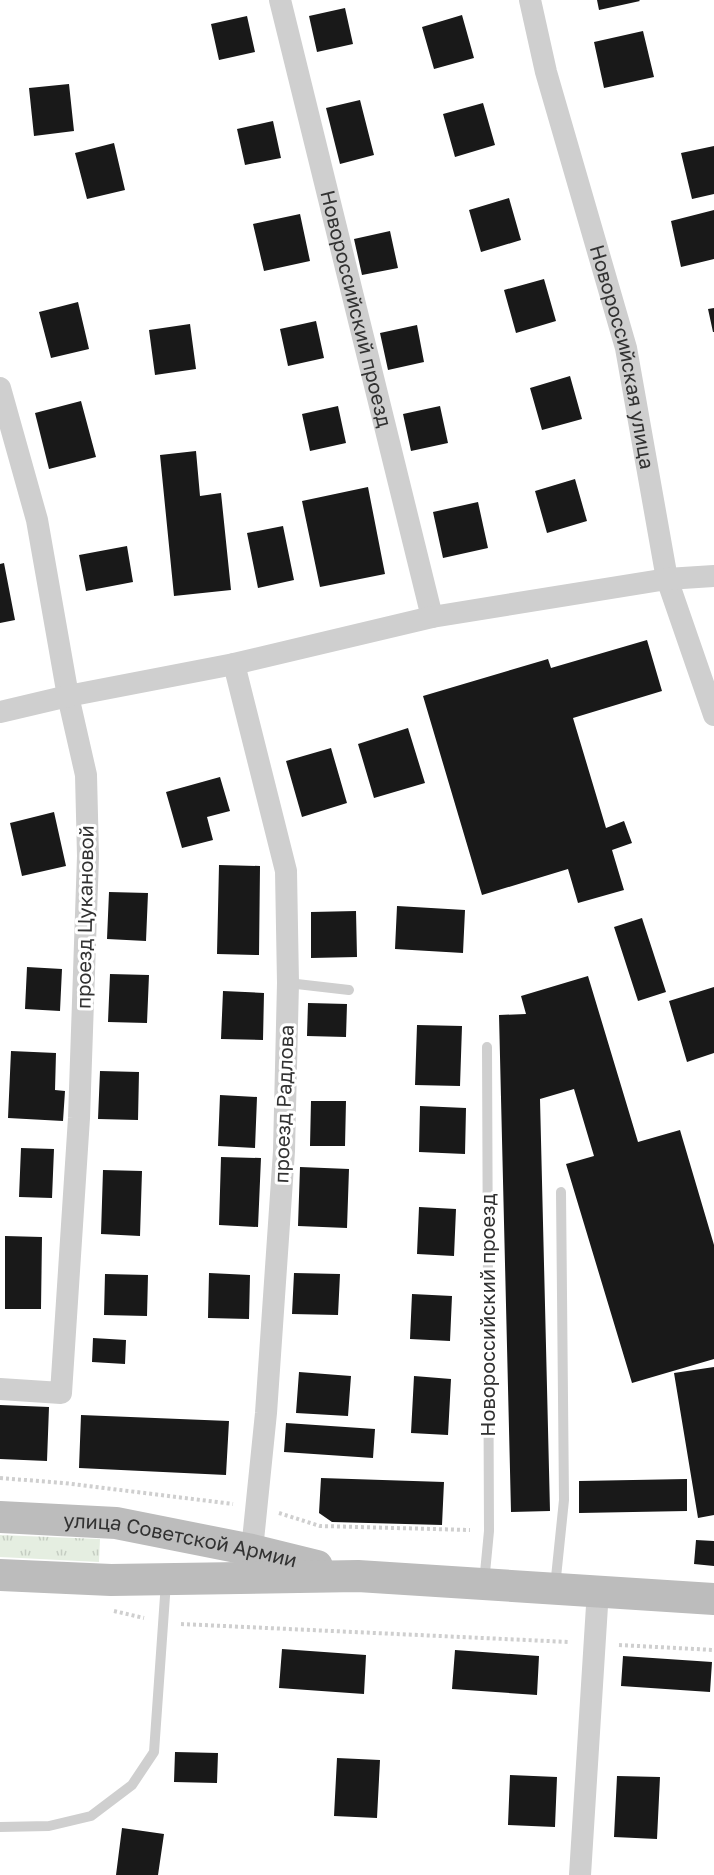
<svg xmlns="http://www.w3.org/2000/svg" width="714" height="1875" viewBox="0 0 714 1875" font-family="'Golos Text',sans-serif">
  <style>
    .grass { fill: url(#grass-tufts) }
    .building { fill: #191919 }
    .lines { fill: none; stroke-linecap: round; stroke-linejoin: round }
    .path { stroke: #cfcfcf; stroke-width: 4; stroke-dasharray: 3 3; stroke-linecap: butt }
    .lane { stroke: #cfcfcf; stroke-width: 10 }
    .street { stroke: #cfcfcf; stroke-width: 22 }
    .secondary { stroke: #bcbcbc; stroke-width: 32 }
    .labels { text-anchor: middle; stroke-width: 6; stroke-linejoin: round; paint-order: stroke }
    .street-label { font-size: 20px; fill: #323232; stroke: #fff }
  </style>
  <defs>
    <pattern id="grass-tufts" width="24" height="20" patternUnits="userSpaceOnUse" patternTransform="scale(1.5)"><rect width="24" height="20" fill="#e5eee1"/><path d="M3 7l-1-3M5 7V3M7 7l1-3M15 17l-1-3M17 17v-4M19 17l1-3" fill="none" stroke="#c5cdc2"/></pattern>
  </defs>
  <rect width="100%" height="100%" fill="#fff"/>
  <!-- grass -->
  <path class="grass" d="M0,1535L100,1539L99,1562L0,1557Z"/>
  <!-- building -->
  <path class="building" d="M597,0H639L640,1L599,10Z
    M345,8L353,44L317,52L309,16Z
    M462,15L474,58L434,69L422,27Z
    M247,16L255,52L219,60L211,24Z
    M643,31L654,77L604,88L594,42Z
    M69,84L74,131L34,136L29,88Z
    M360,100L374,155L340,164L326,108Z
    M483,103L495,145L455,157L443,114Z
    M273,121L281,158L245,165L237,129Z
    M114,143L125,190L87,199L75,153Z
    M714,146V194L692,199L681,153Z
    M509,198L521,240L481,252L469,210Z
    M714,210V259L681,267L671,221Z
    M300,214L310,261L264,271L253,224Z
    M390,231L398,268L362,275L354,239Z
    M544,279L556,321L516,333L504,290Z
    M78,302L89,349L51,358L39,312Z
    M714,308V332H713L708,309Z
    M316,321L324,358L288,366L280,329Z
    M190,324L196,369L155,375L149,330Z
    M417,325L424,362L388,370L380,333Z
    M570,376L582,419L542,430L530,388Z
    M81,401L96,457L49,469L35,413Z
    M338,406L346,443L310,451L302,414Z
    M440,406L448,443L411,451L403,414Z
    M196,451L200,496L221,493L231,590L174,596L160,455Z
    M575,479L587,521L547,533L535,491Z
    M368,487L385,574L320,587L302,501Z
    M478,502L488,548L443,558L433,512Z
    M283,526L294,580L258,588L247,533Z
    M127,546L133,582L86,591L79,555Z
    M4,563L15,620L0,623V564Z
    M647,640L662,691L573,718L606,828L624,821L632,843L612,850L624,890L578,903L568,869L482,895L423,696L548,659L551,668Z
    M408,728L425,783L374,798L358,744Z
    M331,748L347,803L302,817L286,761Z
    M220,777L230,811L207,817L213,840L182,848L166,792Z
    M54,812L66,866L22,876L10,823Z
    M219,865L260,866L259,955L217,954Z
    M109,892L148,893L146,941L107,939Z
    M397,906L465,910L463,953L395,949Z
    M356,911L357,957L311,958V912Z
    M642,918L666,992L638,1001L614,927Z
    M27,967L62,969L60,1011L25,1009Z
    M110,974L149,975L147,1023L108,1022Z
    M588,976L638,1142L680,1130L714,1245V1359L632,1383L566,1164L594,1156L574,1089L540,1099L550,1511L511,1512L499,1015L526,1014L521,996Z
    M714,987V1053L687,1062L669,1001Z
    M223,991L264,993L263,1040L221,1039Z
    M308,1003L347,1004L346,1037L307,1036Z
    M417,1025L462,1026L460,1086L415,1085Z
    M11,1051L56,1053L55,1090L65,1091L63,1121L8,1118Z
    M100,1071L139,1072L138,1120L98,1119Z
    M220,1095L257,1097L255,1148L218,1146Z
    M311,1101H346L345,1146H310Z
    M420,1106L466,1108L465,1154L419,1152Z
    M21,1148L54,1149L52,1198L19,1197Z
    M221,1157L261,1158L258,1227L219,1225Z
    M300,1167L349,1169L347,1228L298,1226Z
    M103,1170L142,1171L140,1236L101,1234Z
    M419,1207L456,1209L454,1256L417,1254Z
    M5,1236L42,1237L41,1309H5Z
    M209,1273L250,1275L249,1319L208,1318Z
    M294,1273L340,1274L338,1315L292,1314Z
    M105,1274L148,1275L147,1316L104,1315Z
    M412,1294L452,1296L450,1341L410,1339Z
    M93,1338L126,1340L125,1364L92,1362Z
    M714,1367V1515L698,1518L674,1373Z
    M299,1372L351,1376L348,1416L296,1413Z
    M414,1376L451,1379L448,1435L411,1433Z
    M0,1405L49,1407L47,1461L0,1459Z
    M81,1415L229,1421L226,1475L79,1468Z
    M286,1423L375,1429L373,1458L284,1452Z
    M321,1478L444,1482L442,1525L332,1522L319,1513Z
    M687,1479V1511L579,1513V1481Z
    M696,1540L714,1541V1566L694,1564Z
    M282,1649L366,1655L364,1694L279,1688Z
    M455,1650L539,1656L537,1695L452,1689Z
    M623,1656L712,1662L710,1692L621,1686Z
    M175,1752L218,1753L217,1783L174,1782Z
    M337,1758L380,1760L377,1818L334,1816Z
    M510,1775L557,1777L555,1827L508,1825Z
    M617,1776L660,1777L657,1839L614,1837Z
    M122,1828L164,1834L158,1875H116Z"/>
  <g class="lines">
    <!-- path -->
    <path class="path" d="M0,1478L64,1483L233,1504
      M279,1513L320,1526L470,1530
      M114,1611L144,1618
      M181,1624L569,1642
      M619,1645L714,1650"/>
    <!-- lane -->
    <path class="lane" d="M288,983L349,990
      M484,1583L489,1531L487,1047
      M555,1587L564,1500L561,1192
      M0,1827L49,1826L91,1816L132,1785L154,1752L166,1582"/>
    <!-- street -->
    <g class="street">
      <path id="s1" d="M280,0L432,617"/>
      <path id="s2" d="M530,0L546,72L626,348L667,579L714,715"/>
      <path d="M0,388L37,520L68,696L86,775L88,856L79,1118L61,1393L0,1389"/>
      <path d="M234,664L286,871L288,983L284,1151L266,1413L252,1550"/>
      <path d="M0,712L68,696L234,664L432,617L667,579L714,576"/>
      <path d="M580,1875L598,1590"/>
    </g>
    <!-- secondary -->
    <g class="secondary">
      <path id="s3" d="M0,1517L116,1523L252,1550L317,1566"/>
      <path d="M0,1575L111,1580L358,1576L714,1599"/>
    </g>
  </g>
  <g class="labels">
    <!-- street labels -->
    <g class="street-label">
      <text dy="7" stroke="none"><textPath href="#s1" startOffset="318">Новороссийский проезд</textPath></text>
      <text dy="7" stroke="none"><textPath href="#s2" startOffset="369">Новороссийская улица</textPath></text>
      <text transform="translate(85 917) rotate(-89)" y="7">проезд Цукановой</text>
      <text transform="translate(284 1104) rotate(-88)" y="7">проезд Радлова</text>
      <text transform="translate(488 1315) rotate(-90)" y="7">Новороссийский проезд</text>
      <text dy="7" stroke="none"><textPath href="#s3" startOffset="182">улица Советской Армии</textPath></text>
    </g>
  </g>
</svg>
